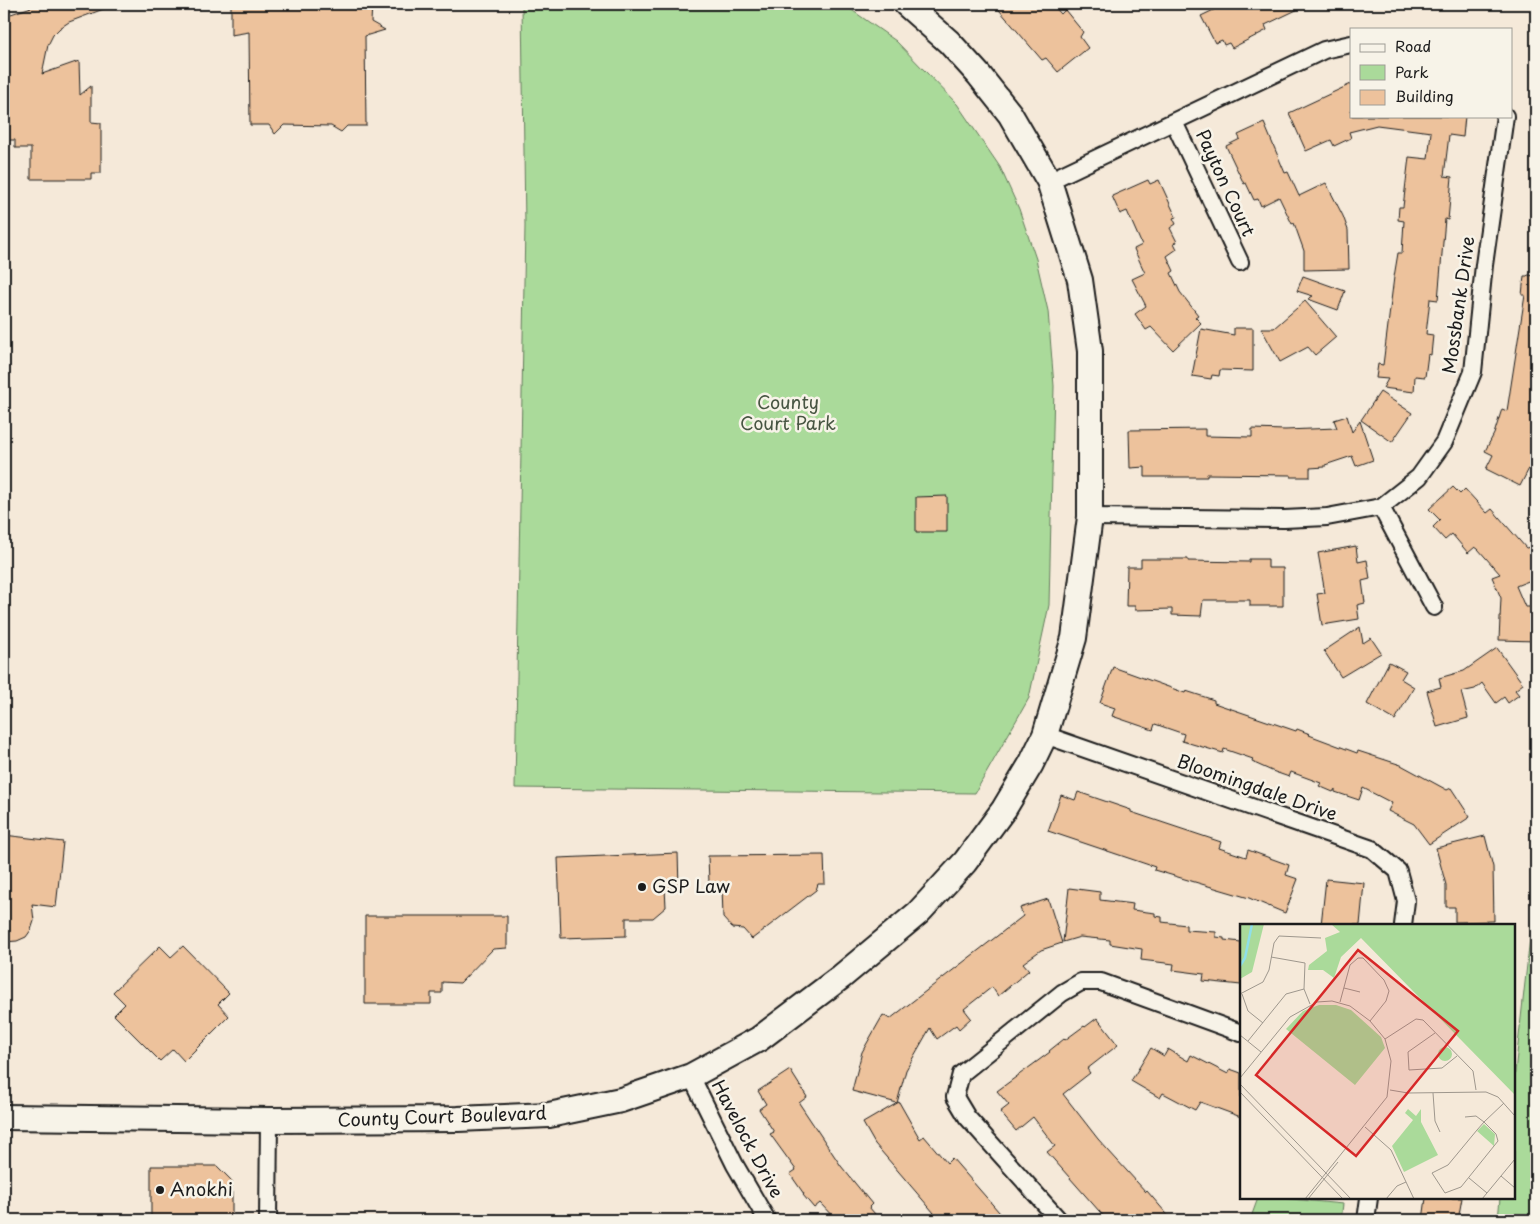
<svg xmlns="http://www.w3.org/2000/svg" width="1540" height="1224" viewBox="0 0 1540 1224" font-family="'Playpen Sans',sans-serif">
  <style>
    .green { fill: #aada9a; stroke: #637b5b }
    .building { fill: #edc29c; stroke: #1c1c1c }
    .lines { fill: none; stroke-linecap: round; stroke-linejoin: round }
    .street-casing { stroke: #1c1c1c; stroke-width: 20 }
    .secondary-casing { stroke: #1c1c1c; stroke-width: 28 }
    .street { stroke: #f7f3e8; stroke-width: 16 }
    .secondary { stroke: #f7f3e8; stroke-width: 24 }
    .poi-dot { fill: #1c1c1c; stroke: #f7f3e8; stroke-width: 2 }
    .labels { text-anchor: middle; stroke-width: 5; stroke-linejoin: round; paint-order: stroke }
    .street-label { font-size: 18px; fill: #1c1c1c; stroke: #f7f3e8 }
    .park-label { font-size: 18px; fill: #475542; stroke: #f7f3e8 }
    .poi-label { font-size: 18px; fill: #1c1c1c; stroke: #f7f3e8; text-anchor: start }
    .inset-river { fill: none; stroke: #8fdfe9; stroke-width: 2.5 }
    .inset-road { fill: none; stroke: #9e978d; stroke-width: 1 }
    .view { fill: #d62828; fill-opacity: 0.15; stroke: #d62828; stroke-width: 2.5 }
    .inset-edge { fill: none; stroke: #1c1c1c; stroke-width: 2.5 }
  </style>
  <rect width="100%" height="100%" fill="#f5e9d9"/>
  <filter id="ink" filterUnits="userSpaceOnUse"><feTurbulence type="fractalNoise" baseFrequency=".02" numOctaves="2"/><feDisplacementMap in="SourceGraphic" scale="10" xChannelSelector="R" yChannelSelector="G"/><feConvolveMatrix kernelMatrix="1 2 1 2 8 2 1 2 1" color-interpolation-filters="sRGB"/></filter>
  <g filter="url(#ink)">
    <!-- green -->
    <path class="green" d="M522,4H843L896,41L957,104L1000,167L1019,209L1036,259L1048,311L1054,386L1049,605L1029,698L975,793L515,788L525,226Z
      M1536,884V1220H1498L1500,1198H1514V1081Z
      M1258,1198H1281L1343,1204L1341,1220H1250Z"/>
    <!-- building -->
    <path class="building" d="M40,4H114V5L69,22L60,28L53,35L48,45L42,74L79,61L80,95L91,86V122L101,123V173H91V179H31V148H15V140H4V14H11Z
      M231,4H372L371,22L385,30L365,36L366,126H347L341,132L331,126L284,125L275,134L269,125H250L249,32L231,35Z
      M994,4H1052L1061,14L1065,10L1083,32L1080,37L1088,48L1058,72L1046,58L1042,60Z
      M1226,4H1309L1265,25L1267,30L1232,48L1229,43L1224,45L1222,40L1215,43L1201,16Z
      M1351,84V116H1465L1463,137L1449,135L1444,176L1452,177L1448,220L1445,219L1438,300L1430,299L1426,334L1433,335L1431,355L1428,354L1425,377L1415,376L1414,392L1383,388L1388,379L1376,378L1378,364L1383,365L1394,277L1398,253H1402L1404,221L1398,220L1399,207H1403L1409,157L1428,159L1431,132L1377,125L1349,132L1351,138L1334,146L1331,140L1306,151L1289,113Z
      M1264,123L1285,173L1288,172L1299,196L1326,183L1343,216L1348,230L1349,269L1304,270V251L1294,223L1292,224L1279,197L1261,206L1258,199L1254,200L1246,183L1244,184L1226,146L1240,139L1238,135Z
      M1148,180L1150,184L1159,180L1176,217L1173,218L1176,224L1170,228L1177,242L1174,243L1177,249L1167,256L1174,271L1171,273L1180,292L1198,315L1195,317L1201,323L1173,350L1151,327L1146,330L1135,314L1146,306L1132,279L1145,273L1134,249L1142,245L1127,211L1120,214L1112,196Z
      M1528,275L1536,276V455L1520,486L1486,469L1493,455L1485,451L1494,434L1502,409L1507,411L1525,295H1522L1524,276H1527Z
      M1303,276L1345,291L1338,310L1308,299L1313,296L1297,291Z
      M1305,301L1336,337L1315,355L1308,347L1280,362L1261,328H1274Z
      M1234,328H1253V371L1220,370L1219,376L1212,375L1211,379L1192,376L1201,329L1234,335Z
      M1380,392L1412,413L1392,442L1361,420Z
      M1347,416L1352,432L1360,421L1373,460L1356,466L1352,456L1325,465V467L1310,468V477H1291V475L1207,474V477H1145V467L1130,468L1129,430L1205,429V436L1252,437V429L1285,430L1337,428L1334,420Z
      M1453,487L1460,494L1465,489L1487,513L1492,509L1526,548L1530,547L1536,562V578L1516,586L1525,607H1536V641L1499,640L1501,598L1492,577L1500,574L1478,549L1475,547L1468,553L1452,534L1445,540L1433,527L1440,520L1429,509Z
      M947,496V532H916V497Z
      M1356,546L1358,562L1367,560L1370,579L1362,581L1365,603L1357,605L1359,619L1322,625L1317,594L1325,593L1318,553Z
      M1141,559H1188V561L1249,562V559H1268V568H1283V606H1250V600H1203L1201,616L1172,615V609L1135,610V606H1126L1127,567H1141Z
      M1360,627L1363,643L1371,638L1381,653L1341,677L1324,651Z
      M1497,648L1523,684L1515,690L1519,695L1508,703L1504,697L1496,703L1482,683L1475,689L1461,692L1468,718L1437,727L1427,691L1441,687L1439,678L1464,671Z
      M1389,662L1406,671L1401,679L1414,687L1395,720L1367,704Z
      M1113,667L1185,693L1186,691L1214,700V703L1296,731L1297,729L1310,734L1309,735L1357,753L1358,751L1401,765L1447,790L1451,788L1470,817L1429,844L1414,824L1388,811L1392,803L1363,788L1359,800L1335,792V789L1333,792L1319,786L1321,783L1291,772L1289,777L1272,771L1252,762L1253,759L1224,749L1223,753L1182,741L1184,734L1155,724L1153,730L1112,716L1115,708L1100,703Z
      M1078,792L1131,810V812L1221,842L1219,848L1246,857L1248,850L1289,865L1286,875L1298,879L1285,913L1249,898L1154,870L1155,867L1048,831L1061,795L1075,800Z
      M4,835L63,842L56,907L32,904L34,921L31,930L26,937L17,941L4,942Z
      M1485,836L1493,867L1494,921L1455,922V907H1446V885L1436,848Z
      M678,853L679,888H665L666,907L653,918H626V936L561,938L558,858Z
      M824,855L825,884H818L816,890L752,939L743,929L732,928L723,918L722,885L709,883L708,856Z
      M1326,879L1364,883L1360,925H1321Z
      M1069,888L1100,892V900L1133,904L1132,910L1155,913V916L1162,917V922L1186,925V930L1216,932V937L1224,938V940L1241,942V985L1203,981L1204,974L1173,970L1174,964L1141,960L1142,949L1110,944V940L1080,937L1063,942Z
      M1048,899L1062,943L1041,950L1023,963L1029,970L998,996L992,987L964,1009L971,1018L959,1029L956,1025L937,1039L930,1028L906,1070L897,1103L852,1091L862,1052L883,1015L890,1019L913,1001L1023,916L1020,908Z
      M365,916H507V948L493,949L460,983L442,982V993H431V1004H365Z
      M160,946L171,957L183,946L229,993L218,1004L229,1016L184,1061L173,1049L160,1061L114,1015L125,1004L113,992Z
      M1097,1018L1118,1045L1087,1069L1090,1073L1063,1094L1098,1139L1146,1192L1147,1191L1172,1220H1107L1047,1152L1055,1146L1033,1117L1016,1131L1000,1112L1009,1105L997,1091L1050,1052L1049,1051L1064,1039L1065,1040L1084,1026L1085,1027Z
      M1151,1048L1164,1056L1168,1049L1188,1061L1191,1055L1228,1074L1230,1069L1241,1073V1117L1200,1102L1195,1110L1163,1093L1160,1098L1131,1081Z
      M790,1070L807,1097L799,1103L841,1166L872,1204L869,1207L875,1214L868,1220H836L820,1203L814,1208L803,1195L804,1194L790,1174L796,1170L770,1134L774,1132L759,1109L766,1104L758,1091Z
      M899,1102L920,1139L924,1136L947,1163L952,1158L1006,1220H925L934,1213L875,1144L863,1123Z
      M151,1166H217L232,1181V1220H151Z
      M1426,1198H1462L1458,1220H1423Z"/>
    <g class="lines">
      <defs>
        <path id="street" d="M1174,122L1240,262
          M1049,181L1324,50L1351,44
          M1381,507L1434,607
          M1090,517L1284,519L1327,517L1381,507L1419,477L1444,442L1473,372L1484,265L1505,116
          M1045,735L1372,849L1398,871L1406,901L1403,925
          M691,1076L735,1165L767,1220
          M268,1220L269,1120
          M1059,1220L967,1117L955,1097L961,1074L1062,993L1081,982H1101L1241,1033
          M1366,1220L1369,1198"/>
        <path id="secondary" d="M4,1117L269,1120L458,1119L549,1115L621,1100L691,1076L759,1039L841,977L918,913L965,862L1004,809L1031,764L1045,735L1074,638L1090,517V351L1080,280L1049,181L1010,114L979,75L949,42L906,4"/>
      </defs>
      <!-- street casing -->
      <use href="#street" class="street-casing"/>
      <!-- secondary casing -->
      <use href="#secondary" class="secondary-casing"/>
      <!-- street -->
      <use href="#street" class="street"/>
      <!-- secondary -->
      <use href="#secondary" class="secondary"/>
    </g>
  </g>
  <!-- markers -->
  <g class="poi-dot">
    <circle cx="642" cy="887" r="5"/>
    <circle cx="160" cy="1190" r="5"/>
  </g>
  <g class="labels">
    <!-- street labels -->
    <g class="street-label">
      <text transform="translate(1225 183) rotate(65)" y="6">Payton Court</text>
      <text transform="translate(1459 305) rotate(-82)" y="6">Mossbank Drive</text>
      <text transform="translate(1257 788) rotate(19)" y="6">Bloomingdale Drive</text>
      <text transform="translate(442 1117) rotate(-2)" y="6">County Court Boulevard</text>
      <text transform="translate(747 1139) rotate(62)" y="6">Havelock Drive</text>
    </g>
    <!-- park labels -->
    <g class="park-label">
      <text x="788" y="409">County<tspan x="788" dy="21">Court Park</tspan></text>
    </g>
    <!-- poi labels -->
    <g class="poi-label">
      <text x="652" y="893">GSP Law</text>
      <text x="170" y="1196">Anokhi</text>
    </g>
  </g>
  <!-- overview -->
  <g transform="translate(1240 924)">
    <rect width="275" height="275" fill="#f5e9d9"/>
    <path d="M0,0H24L12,48L0,55ZM91,0H275V171L121,14L101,33L94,54L83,46H68L69,41L87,27L85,14L100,8ZM79,81H96L111,86L141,113L145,124L115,161L46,105L63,87ZM198 130a7 7 0 1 1 14 0a7 7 0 1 1-14 0ZM168,185L176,192L181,185V198L198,231L164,248L152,222L173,196L165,189ZM244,200L255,210L254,222L237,207Z" fill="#aada9a"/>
    <path class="inset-river" d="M0,42L5,34L12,0"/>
    <path class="inset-road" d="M31,33L65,39L64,65L70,80M104,64L120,68M0,70L23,58L29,46L34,19L39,12L81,14M2,70L8,87L23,99M100,78L110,41L118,34H123L144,56L149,67L146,77L130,97M195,109L168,128L169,146L202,144L217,132M0,111L21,128M145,115L176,95L183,96L233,147L236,166M8,117L46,70L64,65M0,154L50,93L77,78L92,77L110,82L130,97L145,115L151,137L147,173L65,275M0,160L111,275M150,166L168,169L246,168L258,173L275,192M0,168L103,275M193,169L195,197L200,208M225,193L236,192L244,198L256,210L258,217L221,263L205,269L192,249L208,241L237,206L244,198L264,179M125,203L151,226L174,275M261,252L275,264M229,254L247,269M68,275L98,238M146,275L157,262L166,258M242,275L275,235"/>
    <path class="view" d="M118,26L218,107L116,232L16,151Z"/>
    <rect width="275" height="275" class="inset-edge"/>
  </g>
  <!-- margin -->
  <rect width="1540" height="1224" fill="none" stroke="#f7f3e8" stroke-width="20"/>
  <rect x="10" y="10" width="1520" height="1204" fill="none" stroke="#1c1c1c" stroke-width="2" filter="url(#ink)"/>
  <!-- legend -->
  <rect x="1350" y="28" width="162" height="90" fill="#f7f3e8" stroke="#9f9d96"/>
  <rect x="1360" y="44" width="25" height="8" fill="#f7f3e8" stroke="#9f9d96"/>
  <text x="1395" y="52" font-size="15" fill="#1c1c1c">Road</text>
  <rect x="1360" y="65" width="25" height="15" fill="#aada9a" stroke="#9f9d96"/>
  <text x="1395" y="78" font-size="15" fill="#1c1c1c">Park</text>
  <rect x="1360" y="90" width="25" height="15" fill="#edc29c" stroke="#9f9d96"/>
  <text x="1395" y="102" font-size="15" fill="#1c1c1c">Building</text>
</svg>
